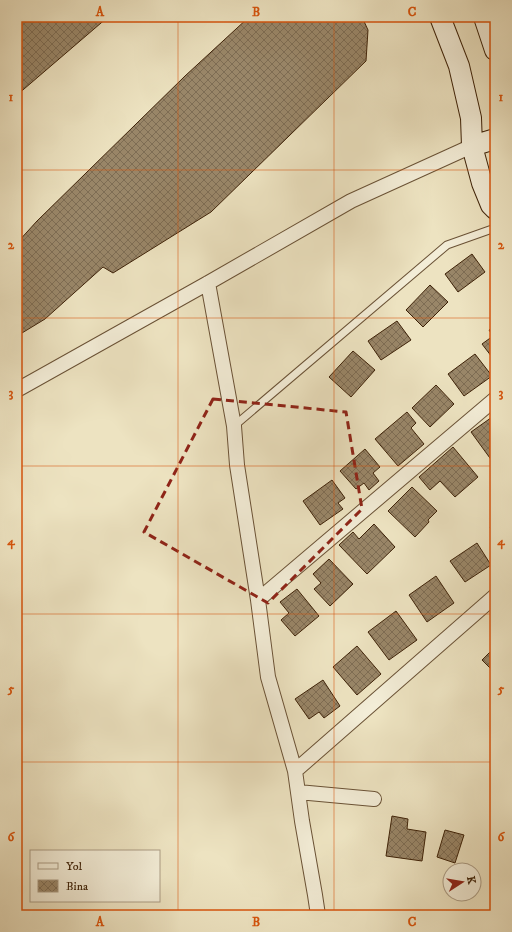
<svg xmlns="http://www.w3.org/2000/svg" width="512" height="932" viewBox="0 0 512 932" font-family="'IM FELL DW Pica',serif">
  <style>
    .building { fill: url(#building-cross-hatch); stroke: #3e2208 }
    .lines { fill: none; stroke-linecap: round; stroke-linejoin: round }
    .lane-casing { stroke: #6a5236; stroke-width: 9 }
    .street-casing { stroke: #6a5236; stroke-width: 16 }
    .secondary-casing { stroke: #3e2208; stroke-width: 22 }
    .lane { stroke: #f3edd7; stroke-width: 7 }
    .street { stroke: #f3edd7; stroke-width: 14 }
    .secondary { stroke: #f3edd7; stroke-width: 20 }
    .marked { fill: none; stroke: #8f2418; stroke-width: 3; stroke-dasharray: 8 5; stroke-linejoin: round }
    .grid { fill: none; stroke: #d7540c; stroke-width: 1; stroke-opacity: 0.55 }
    .neatline { fill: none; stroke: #d7540c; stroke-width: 1.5 }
    .grid-label { font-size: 13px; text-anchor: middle; font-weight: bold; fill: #d7540c }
  </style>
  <defs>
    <pattern id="building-cross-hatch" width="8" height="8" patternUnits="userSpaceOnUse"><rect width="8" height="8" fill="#998668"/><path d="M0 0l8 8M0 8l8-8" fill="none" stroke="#7e6d54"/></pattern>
  </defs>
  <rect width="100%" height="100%" fill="#ede3c1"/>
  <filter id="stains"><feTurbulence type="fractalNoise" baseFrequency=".005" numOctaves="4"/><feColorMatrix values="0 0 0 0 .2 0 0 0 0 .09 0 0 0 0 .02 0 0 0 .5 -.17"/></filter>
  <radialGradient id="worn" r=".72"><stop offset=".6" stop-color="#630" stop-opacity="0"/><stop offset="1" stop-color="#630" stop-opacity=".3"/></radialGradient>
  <!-- building -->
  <path class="building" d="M17,17H108L17,95Z
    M249,17H362L368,30L366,61L211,212L113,273L103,267L45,319L17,336V243L37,221L185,76Z
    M472,254L485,272L458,292L445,274Z
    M430,285L448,302L423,327L406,310Z
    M397,321L411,340L381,360L368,341Z
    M495,326V361L482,344L493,336L489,330Z
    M353,351L375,370L351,397L329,377Z
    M475,354L492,376L464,396L448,374Z
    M436,385L454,404L430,427L412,408Z
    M407,412L416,423L411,428L424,444L398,466L375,439Z
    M495,415V465L471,432Z
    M453,447L478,477L455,497L440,481L430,490L419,477Z
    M365,449L380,467L373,473L379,481L369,490L364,483L356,489L340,471Z
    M332,480L345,498L338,503L343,509L320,525L303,501Z
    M412,487L437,511L428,520L429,522L415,537L388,511Z
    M495,523V534L490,527Z
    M374,524L395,547L367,574L339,545L353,532L359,539Z
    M477,543L491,565L465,582L450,561Z
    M329,559L353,584L330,606L314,589L321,583L313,574Z
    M436,576L454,603L427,622L409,595Z
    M297,589L319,616L295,636L281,620L289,613L280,602Z
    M396,611L417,640L389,660L368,632Z
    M357,646L381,674L357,695L333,667Z
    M495,647V673L482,660Z
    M323,680L340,706L324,718L319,712L309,719L295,699Z
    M392,816L408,819L407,829L426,832L422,861L386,856Z
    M445,830L464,835L455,863L437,857Z"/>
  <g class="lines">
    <defs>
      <path id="lane" d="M234,426L447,245L495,228"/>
      <path id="street" d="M208,283L234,426L237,465L258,600L268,677L295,771
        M17,390L208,283L351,201L472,146
        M258,600L495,399
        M298,792L374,799
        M318,915L315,895L302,821L295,771L495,596"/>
      <path id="secondary" d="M440,17L459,66L471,118L472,146L482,183L491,205L495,209
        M484,17L495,50
        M472,146L495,139"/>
    </defs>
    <!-- lane casing -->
    <use href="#lane" class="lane-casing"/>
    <!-- street casing -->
    <use href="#street" class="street-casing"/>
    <!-- secondary casing -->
    <use href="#secondary" class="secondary-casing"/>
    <!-- lane -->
    <use href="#lane" class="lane"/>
    <!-- street -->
    <use href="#street" class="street"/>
    <!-- secondary -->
    <use href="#secondary" class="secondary"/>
  </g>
  <!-- marked area -->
  <path class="marked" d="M213,399L346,412L362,509L268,603L144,532Z"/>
  <!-- grid -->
  <path class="grid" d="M178,17V915M334,17V915M17,170H495M17,318H495M17,466H495M17,614H495M17,762H495"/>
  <!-- margin -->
  <rect width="512" height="932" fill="none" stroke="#ede3c1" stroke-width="44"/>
  <!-- legend -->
  <rect x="30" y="850" width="130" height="52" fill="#f3edd7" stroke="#ab9c84"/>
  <rect x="38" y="863" width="20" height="6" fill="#f3edd7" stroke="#ab9c84"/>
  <text x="66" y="870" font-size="12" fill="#3e2208">Yol</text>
  <rect x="38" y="880" width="20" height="12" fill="url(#building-cross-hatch)" stroke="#ab9c84"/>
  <text x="66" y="890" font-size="12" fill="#3e2208">Bina</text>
  <!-- north arrow -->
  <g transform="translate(462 882) rotate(78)"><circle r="19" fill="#f3edd7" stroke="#ab9c84"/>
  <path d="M0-3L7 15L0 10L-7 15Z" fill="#8f2418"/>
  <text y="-6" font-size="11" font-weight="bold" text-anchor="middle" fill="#3e2208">K</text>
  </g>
  <rect x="22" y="22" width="468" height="888" class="neatline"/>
  <g class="grid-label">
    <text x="100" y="16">A</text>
    <text x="256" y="16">B</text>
    <text x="412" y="16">C</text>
    <text x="11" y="101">1</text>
    <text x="501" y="101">1</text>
    <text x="11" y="249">2</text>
    <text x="501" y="249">2</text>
    <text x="11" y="397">3</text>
    <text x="501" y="397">3</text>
    <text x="11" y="545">4</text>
    <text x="501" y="545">4</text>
    <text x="11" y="693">5</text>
    <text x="501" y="693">5</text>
    <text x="11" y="841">6</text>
    <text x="501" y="841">6</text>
    <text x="100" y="926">A</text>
    <text x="256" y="926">B</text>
    <text x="412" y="926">C</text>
  </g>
  <rect width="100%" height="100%" filter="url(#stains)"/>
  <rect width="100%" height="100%" fill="url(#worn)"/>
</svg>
